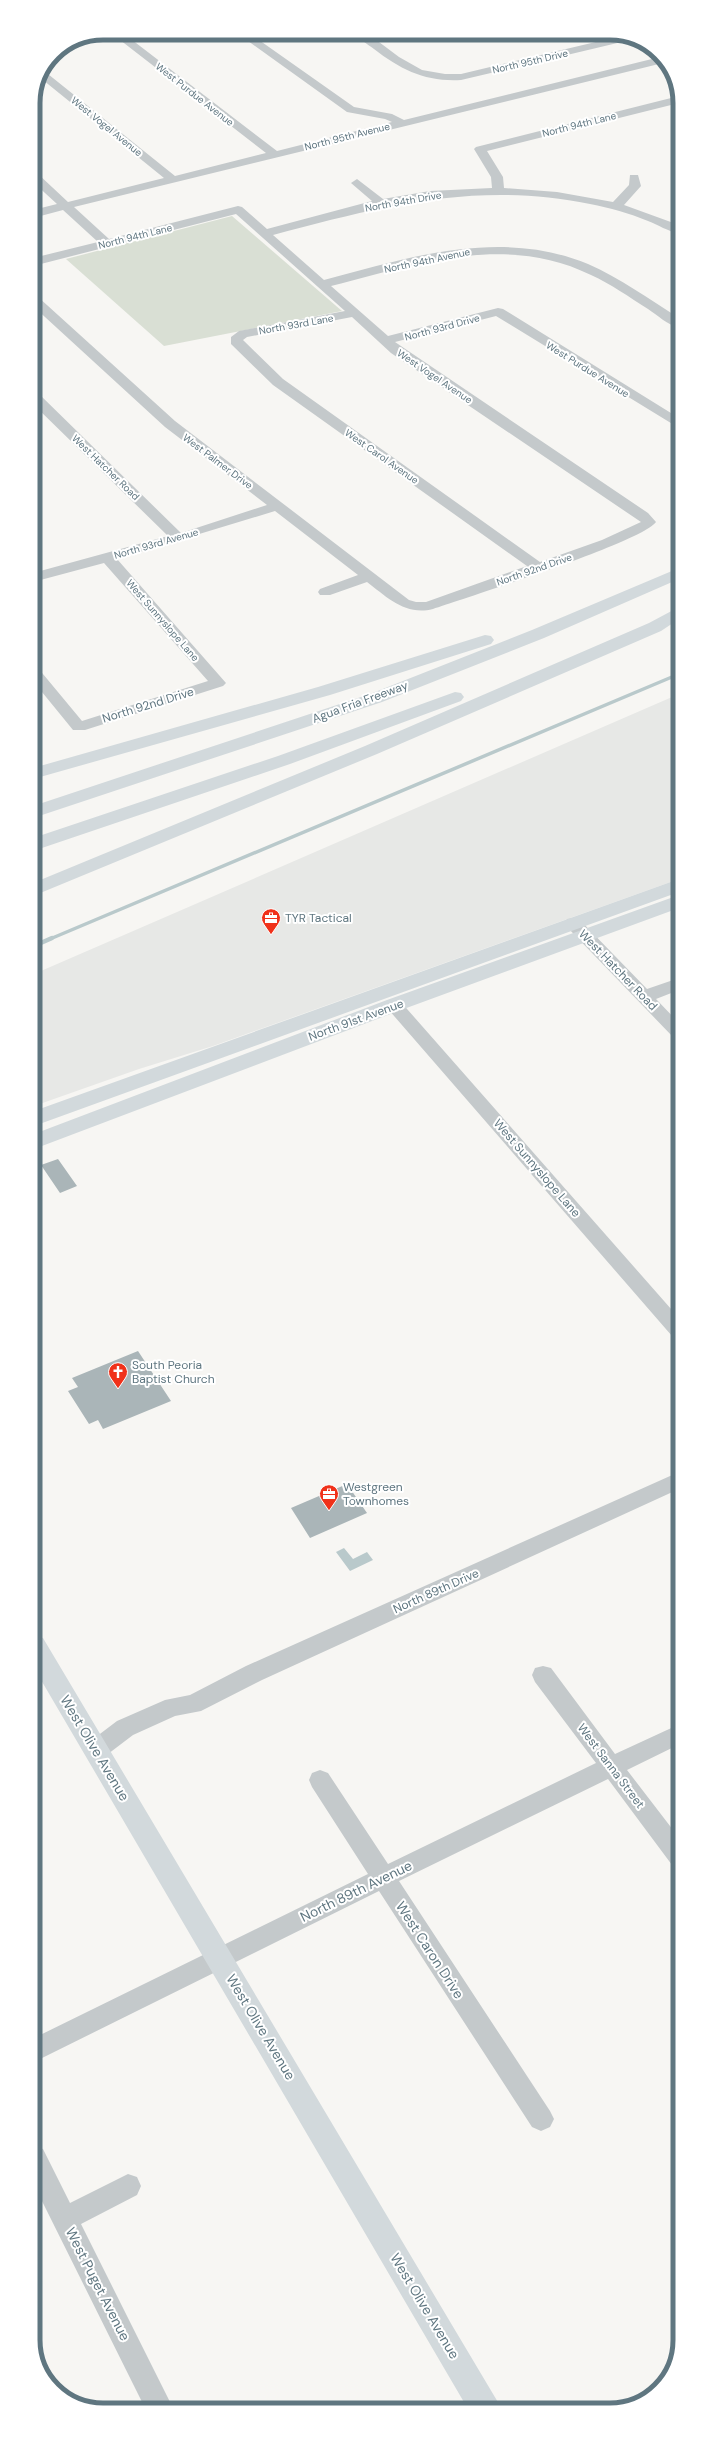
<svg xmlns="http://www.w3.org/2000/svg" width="713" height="2443" viewBox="0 0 713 2443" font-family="'DM Sans',sans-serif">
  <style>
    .built { fill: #e7e8e6 }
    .green { fill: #d9dfd4 }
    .water { fill: #b9c9cb }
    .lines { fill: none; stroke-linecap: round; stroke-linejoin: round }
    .stream-far1 { stroke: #b9c9cb; stroke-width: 3.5 }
    .stream { stroke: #b9c9cb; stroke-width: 4.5 }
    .building { fill: #aab5b8 }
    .minor { fill: #c4c9cb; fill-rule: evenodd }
    .major { fill: #d2d9dc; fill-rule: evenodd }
    .highway { fill: #d2d9dc; fill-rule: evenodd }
    .labels { text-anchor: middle; stroke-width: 4; stroke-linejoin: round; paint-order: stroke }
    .far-street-label { font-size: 10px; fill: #5f7680; stroke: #fff }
    .street-label { font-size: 12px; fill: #5f7680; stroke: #fff }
    .poi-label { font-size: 12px; fill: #5f7680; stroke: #fff; text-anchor: start }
    .near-street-label { font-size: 14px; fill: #5f7680; stroke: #fff }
    .rim { fill: none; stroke: #5f7680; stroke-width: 5 }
  </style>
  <rect width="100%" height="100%" fill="#f7f6f3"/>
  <!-- built -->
  <path class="built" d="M679,694V879L213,1046L139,1069L34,1106V974Z"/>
  <!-- green -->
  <path class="green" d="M232,216L342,311L164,346L66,259Z"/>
  <!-- water -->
  <path class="water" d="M344,1548L353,1559L367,1552L373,1560L350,1571L336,1552Z"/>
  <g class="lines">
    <!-- stream-far1 -->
    <path class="stream-far1" d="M50,939L679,674"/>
    <!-- stream -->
    <path class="stream" d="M34,946L52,938"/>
  </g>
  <!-- building -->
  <path class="building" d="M58,1159L77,1186L60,1193L41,1165Z
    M138,1351L171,1401L103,1429L98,1420L89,1424L68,1391L78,1387L72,1378Z
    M347,1484L367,1513L310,1538L291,1508Z"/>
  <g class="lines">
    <!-- minor -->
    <path class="minor" d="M111,33H123L277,151L392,122L385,119L347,112L237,33H249L354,107L392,114L404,120L660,57L663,63L74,207L109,239L238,206L242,207L267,229L372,201L351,183L357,179L383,199L430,191L492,188L491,177L474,149L476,147L679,96V103L487,151L503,177L504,188L557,192L613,202L629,185L630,175H638L641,186L624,205L679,225V234C668,231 658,225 648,221C629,213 610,208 590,204C477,181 382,206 273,235L324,280C410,257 501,228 588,264C620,278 649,299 679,318V328C668,325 657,315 648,309C629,297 611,284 591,275C507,233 416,264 331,286L388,336L498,308L503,309L679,418V428L496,316L395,342L648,513L656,522C642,542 468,597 433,609C405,616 387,597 367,582L330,595H320L318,592L320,589L358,575L275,511L117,559L226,683L223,686L85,730H73L33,681V667L38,668L82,721L208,681L104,563L33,582V573L168,536L33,404V392L38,393L181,533L267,505L165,427L33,306V295L37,296L175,421L409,600L416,602H426L527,566L273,385L231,344V337L239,331L345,311L236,214L33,266V258L98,242L63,210L33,218V210L57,204L33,182V172L37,173L68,202L164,178L38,76L43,70L175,176L266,153ZM352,317L391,353L641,522L602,540L540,562L283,379L243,340L247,337Z
      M355,33H367L399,57L422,70L445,74H461L621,36L630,40L461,80C426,82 401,70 374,49C367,44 359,39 355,33Z
      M573,918L579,919L647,989L679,978V990L656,999L679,1023V1039L673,1037L567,927L565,923L567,919Z
      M394,999L400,1001L679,1318V1338L672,1336L388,1009L385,1005L388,1001Z
      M679,1472V1489L262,1680L201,1711L175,1716L133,1735L104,1757L96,1760L88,1757L85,1750L88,1743L117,1721L165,1700L190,1695L246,1666Z
      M543,1666L551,1668L615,1754L680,1724V1744L627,1770L680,1839V1868L672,1865L608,1779L399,1881L550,2111L554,2119L550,2127L541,2131L532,2127L379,1891L34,2062V2038L368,1874L312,1787L309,1780L312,1773L320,1770L328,1773L388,1864L596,1763L535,1682L532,1675L535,1668Z
      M34,2146L43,2149L70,2203L128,2174L137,2177L141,2186L137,2195L81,2224L174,2410H146L34,2185Z"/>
    <!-- major -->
    <path class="major" d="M679,879V892L34,1126V1111Z
      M679,895V908L401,1010L34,1149V1134L387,1000Z
      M34,1635L43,1638L502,2409H468L34,1668Z"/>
    <!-- highway -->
    <path class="highway" d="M679,568V579L544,638L382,702L33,818V806L370,694L532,630Z
      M679,607V619L661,631L377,754L33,896V883L365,746L649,623Z
      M485,635L491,636L494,640L491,644L330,695L33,779V768L318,687Z
      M455,692L461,693L464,697L461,701L290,764L33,851V838L278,756Z"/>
  </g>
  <!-- icons -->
  <defs>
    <symbol id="office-pin" viewBox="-11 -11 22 30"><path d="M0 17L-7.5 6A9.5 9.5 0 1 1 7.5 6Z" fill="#f0311a" stroke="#fff"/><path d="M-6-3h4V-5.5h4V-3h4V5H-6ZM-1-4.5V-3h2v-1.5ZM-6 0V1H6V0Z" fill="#fff"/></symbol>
    <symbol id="church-pin" viewBox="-11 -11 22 30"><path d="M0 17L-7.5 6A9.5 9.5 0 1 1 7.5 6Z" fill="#f0311a" stroke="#fff"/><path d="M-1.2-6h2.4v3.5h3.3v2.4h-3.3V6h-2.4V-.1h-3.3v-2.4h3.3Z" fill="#fff"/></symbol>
  </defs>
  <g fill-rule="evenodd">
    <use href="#office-pin" x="260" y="907" width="22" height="30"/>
    <use href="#church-pin" x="107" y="1361" width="22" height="30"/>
    <use href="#office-pin" x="318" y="1483" width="22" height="30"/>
  </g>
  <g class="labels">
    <!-- far-street labels -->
    <g class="far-street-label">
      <text transform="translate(530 61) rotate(-13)" y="4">North 95th Drive</text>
      <text transform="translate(195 94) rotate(38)" y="4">West Purdue Avenue</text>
      <text transform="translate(579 124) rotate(-14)" y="4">North 94th Lane</text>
      <text transform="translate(107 126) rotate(39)" y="4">West Vogel Avenue</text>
      <text transform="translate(347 136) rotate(-14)" y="4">North 95th Avenue</text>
      <text transform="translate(403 201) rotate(-10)" y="4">North 94th Drive</text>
      <text transform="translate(135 236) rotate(-14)" y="4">North 94th Lane</text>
      <text transform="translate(427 260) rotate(-12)" y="4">North 94th Avenue</text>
      <text transform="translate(296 324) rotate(-10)" y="4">North 93rd Lane</text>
      <text transform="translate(442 327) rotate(-15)" y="4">North 93rd Drive</text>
      <text transform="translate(588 369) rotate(32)" y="4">West Purdue Avenue</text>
      <text transform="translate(435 376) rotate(34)" y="4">West Vogel Avenue</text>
      <text transform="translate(382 456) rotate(35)" y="4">West Carol Avenue</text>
      <text transform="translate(218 461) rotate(37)" y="4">West Palmer Drive</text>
      <text transform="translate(106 467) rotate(44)" y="4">West Hatcher Road</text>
      <text transform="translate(156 543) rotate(-16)" y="4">North 93rd Avenue</text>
      <text transform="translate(534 569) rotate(-19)" y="4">North 92nd Drive</text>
      <text transform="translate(163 620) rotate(49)" y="4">West Sunnyslope Lane</text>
    </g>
    <!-- street labels -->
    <g class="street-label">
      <text transform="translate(360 702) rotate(-20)" y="4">Agua Fria Freeway</text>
      <text transform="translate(148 705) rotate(-17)" y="4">North 92nd Drive</text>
      <text transform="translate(618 970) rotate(46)" y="4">West Hatcher Road</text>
      <text transform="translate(356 1020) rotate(-20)" y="4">North 91st Avenue</text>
      <text transform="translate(537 1168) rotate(49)" y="4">West Sunnyslope Lane</text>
      <text transform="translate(436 1591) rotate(-24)" y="4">North 89th Drive</text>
      <text transform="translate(611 1766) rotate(53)" y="4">West Sanna Street</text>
    </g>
    <!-- poi labels -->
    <g class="poi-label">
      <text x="285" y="922">TYR Tactical</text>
      <text x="132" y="1369">South Peoria<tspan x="132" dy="14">Baptist Church</tspan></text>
      <text x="343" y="1491">Westgreen<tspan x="343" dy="14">Townhomes</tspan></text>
    </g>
    <!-- near-street labels -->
    <g class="near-street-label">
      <text transform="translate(95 1748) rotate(59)" y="5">West Olive Avenue</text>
      <text transform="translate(356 1891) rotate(-26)" y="5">North 89th Avenue</text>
      <text transform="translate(430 1950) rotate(57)" y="5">West Caron Drive</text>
      <text transform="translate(261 2027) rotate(59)" y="5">West Olive Avenue</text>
      <text transform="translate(98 2284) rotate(63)" y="5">West Puget Avenue</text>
      <text transform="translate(425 2306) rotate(59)" y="5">West Olive Avenue</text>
    </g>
  </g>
  <!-- crop -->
  <path d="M0 0H713V2443H0ZM103 40H610A63 63 0 0 1 673 103V2340A63 63 0 0 1 610 2403H103A63 63 0 0 1 40 2340V103A63 63 0 0 1 103 40Z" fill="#fff" fill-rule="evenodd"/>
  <path class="rim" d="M103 40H610A63 63 0 0 1 673 103V2340A63 63 0 0 1 610 2403H103A63 63 0 0 1 40 2340V103A63 63 0 0 1 103 40Z"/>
</svg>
